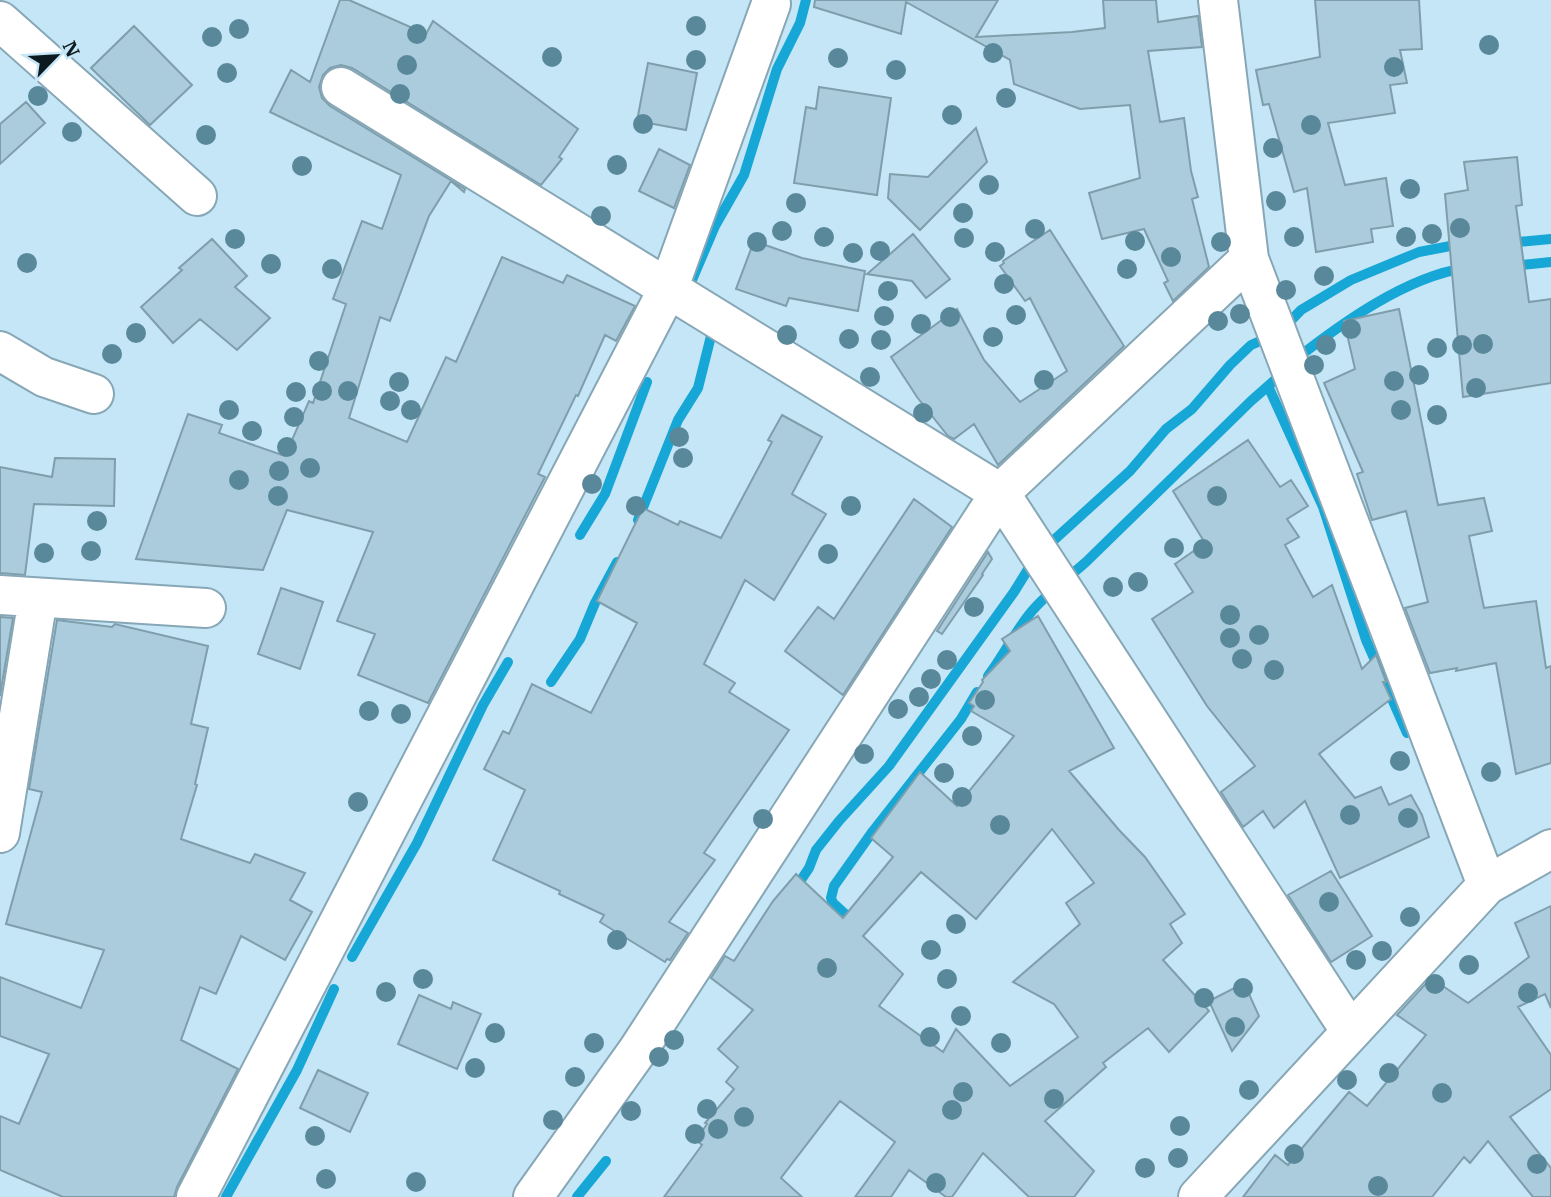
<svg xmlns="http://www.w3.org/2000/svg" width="1551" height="1197" viewBox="0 0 1551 1197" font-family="'IBM Plex Serif',serif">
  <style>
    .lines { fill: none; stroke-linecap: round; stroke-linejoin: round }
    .stream { stroke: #16a7d7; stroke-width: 10 }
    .building { fill: #abccdc; stroke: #7e9eac; stroke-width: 2; fill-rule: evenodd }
    .minor-casing { stroke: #87a7b6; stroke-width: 42 }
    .minor { stroke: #fff; stroke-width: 38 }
    .tree { fill: #59889b }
  </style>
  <rect width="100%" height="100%" fill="#c4e6f6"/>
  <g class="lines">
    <!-- stream -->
    <path class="stream" d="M1508,243L1551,239
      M1512,266L1551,262
      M686,294L715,226L744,175L777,69L800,23L806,0
      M1296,359C1342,323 1406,277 1465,268
      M1268,386L1323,507L1366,640L1407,733
      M638,520L678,420L698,388L714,324
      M580,535L605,494L647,382
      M1044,549L1130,471L1166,429L1192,409L1230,365L1251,345L1279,333L1301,310L1351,280L1419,252L1461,244
      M988,676C1004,655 1015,631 1032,611C1048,592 1068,578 1086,562L1251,401L1285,371
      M551,682L580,639L595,603L617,562
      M795,889L809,868L816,850L839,821L889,766L1014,592L1035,558
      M855,923L833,903L831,898L834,886L873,831L961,719L977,692
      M352,957L417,843L483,705L508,662
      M226,1197L297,1070L334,989
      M577,1197L606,1161"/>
  </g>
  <!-- building -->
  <path class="building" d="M340,0H349L426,34L433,21L578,129L559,157L562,159L541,185L352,68L341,65L330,68L323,75L319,87L322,98L330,106L465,189L464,192L451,181L429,216L390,321L380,317L349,418L407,442L446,357L456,362L502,257L563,283L567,275L635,306L616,341L605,335L578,396L576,395L538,474L545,477L428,703L358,675L375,634L337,621L373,532L287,510L263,570L136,559L188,414L222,425L219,433L285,456L309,401L313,403L346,304L333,299L362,221L382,229L401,175L270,112L291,70L310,82Z
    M815,0H998L976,37L1072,32L1105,28L1103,0H1156L1158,22L1198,16L1202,47L1148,51L1160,122L1184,118L1191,171L1198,197L1192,199L1209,267L1173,301L1164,283L1168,281L1144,229L1102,239L1089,193L1140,178L1130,105L1080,109L1014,84L1010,60L906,2L901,34L814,7Z
    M1315,0H1419L1422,49L1400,50L1407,83L1390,85L1395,113L1328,123L1345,185L1386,178L1393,226L1371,229L1373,242L1316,252L1307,188L1294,192L1269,104L1263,105L1256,70L1320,57Z
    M134,26L192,85L150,125L91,68Z
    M648,63L697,73L686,130L637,121Z
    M819,87L891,98L877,195L794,183L806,107L816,109Z
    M26,102L45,123L0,164V124Z
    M976,128L987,162L920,230L888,198L890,174L928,177Z
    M659,149L690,165L674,208L639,191Z
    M1517,157L1522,205L1516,206L1529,302L1551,299V383L1463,397L1445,194L1468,190L1464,162Z
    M1050,230L1124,346L998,465L974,424L954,439L948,436L917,397L891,357L957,309L984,360L1020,402L1067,371L1030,298L1025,301L1000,266L1004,263L1003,261Z
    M913,234L950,279L926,298L912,281L867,274Z
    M212,239L247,276L235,287L270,318L237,350L200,319L173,343L141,307L182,270L179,268Z
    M754,241L802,258L865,271L858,311L789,298L786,306L736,289Z
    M1399,309L1438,505L1484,498L1492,531L1469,536L1484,608L1536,601L1546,668L1551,666V763L1516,774L1496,663L1456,671L1457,668L1430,673L1405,608L1428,602L1406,511L1372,520L1357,474L1363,472L1324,383L1355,369L1344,321Z
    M782,415L822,437L792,494L826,514L774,600L745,580L704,664L735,683L729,692L789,730L704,853L715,860L669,922L688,933L670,960L667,959L665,962L600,922L604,915L559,894L560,891L493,860L525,790L484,769L503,731L509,734L532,684L591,713L637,623L597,601L643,508L678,525L680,521L721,538L772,442L768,440Z
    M1248,440L1280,487L1291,480L1308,506L1287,519L1299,537L1285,545L1313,597L1332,585L1362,669L1376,655L1386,682H1383L1391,699L1319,754L1355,798L1381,787L1389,805L1411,795L1422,815L1429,837L1340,878L1305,801L1274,828L1263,811L1243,827L1221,792L1255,766L1207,706L1152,619L1193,592L1175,564L1205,543L1173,491Z
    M55,458L115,459L114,506L34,504L25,575L0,573V467L52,477Z
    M914,499L952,527L843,695L785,651L818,607L834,619Z
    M988,552L992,559L982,574L983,575L942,634L937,631Z
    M281,588L323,602L300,669L258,654Z
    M1038,616L1114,748L1069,771L1119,830L1145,857L1185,914L1170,924L1182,943L1163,960L1209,1011L1169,1052L1148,1028L1103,1063L1106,1067L1045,1121L1094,1171L1074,1197H1029L983,1153L952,1197H946L909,1170L891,1197H855L895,1142L840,1101L781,1178L802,1197H664L702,1145L696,1140L707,1124L705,1123L734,1089L726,1082L738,1067L718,1049L753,1010L711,978L725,956L734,961L773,901L796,874L843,918L893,857L871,838L920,772L957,806L1014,736L971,711L974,706L969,703L983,682L982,680L1010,651L1002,639ZM1052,829L1094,883L1066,903L1080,924L1013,982L1054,1004L1078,1037L1010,1086L956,1029L943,1052L879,1006L903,974L863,936L921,872L976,919Z
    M0,617L13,618L0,696Z
    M57,620L112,627L115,624L208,646L191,724L208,728L195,784L197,785L181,839L250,863L255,854L305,873L290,900L312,912L285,960L241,936L216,994L200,987L181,1040L238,1069L177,1187L174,1197H63L0,1170V1116L19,1124L49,1054L0,1036V977L81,1008L104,950L6,924L42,792L29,789Z
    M1331,871L1372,936L1331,962L1288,895Z
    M1551,906V1008L1545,994L1518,1007L1551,1055V1089L1510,1117L1551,1168V1197H1533L1488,1141L1470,1163L1464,1157L1432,1197H1243L1275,1155L1288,1165L1349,1092L1367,1106L1426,1035L1397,1015L1431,978L1468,1003L1529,957L1515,923Z
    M1244,983L1259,1016L1232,1051L1209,1001Z
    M419,995L451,1009L453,1002L481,1014L457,1069L398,1044Z
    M318,1070L368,1093L350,1132L300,1108Z"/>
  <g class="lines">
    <defs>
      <path id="minor" d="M1218,0L1249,259L1487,885
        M0,21L197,196
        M341,87L1000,493L1351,1032
        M0,351L44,377L94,394
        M0,595L206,608
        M0,833L38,598
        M196,1197L669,287L771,4
        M533,1197L638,1050L1000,493L1249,259
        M1198,1197L1487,885L1551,849"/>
    </defs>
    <!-- minor casing -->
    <use href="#minor" class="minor-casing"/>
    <!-- minor -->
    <use href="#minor" class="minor"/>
  </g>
  <!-- trees -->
  <g class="tree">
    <circle cx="696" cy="26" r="10"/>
    <circle cx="239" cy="29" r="10"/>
    <circle cx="417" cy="34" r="10"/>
    <circle cx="212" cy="37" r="10"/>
    <circle cx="1489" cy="45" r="10"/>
    <circle cx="993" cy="53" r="10"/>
    <circle cx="552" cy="57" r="10"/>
    <circle cx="838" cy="58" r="10"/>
    <circle cx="696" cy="60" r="10"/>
    <circle cx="407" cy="65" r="10"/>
    <circle cx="1394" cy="67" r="10"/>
    <circle cx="896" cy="70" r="10"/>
    <circle cx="227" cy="73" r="10"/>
    <circle cx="400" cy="94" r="10"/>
    <circle cx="38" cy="96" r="10"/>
    <circle cx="1006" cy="98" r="10"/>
    <circle cx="952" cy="115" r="10"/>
    <circle cx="643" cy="124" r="10"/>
    <circle cx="1311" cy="125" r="10"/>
    <circle cx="72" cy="132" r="10"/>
    <circle cx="206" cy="135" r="10"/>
    <circle cx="1273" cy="148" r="10"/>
    <circle cx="617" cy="165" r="10"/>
    <circle cx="302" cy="166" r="10"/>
    <circle cx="989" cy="185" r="10"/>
    <circle cx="1410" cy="189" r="10"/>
    <circle cx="1276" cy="201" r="10"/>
    <circle cx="796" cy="203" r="10"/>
    <circle cx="963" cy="213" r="10"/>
    <circle cx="601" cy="216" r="10"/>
    <circle cx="1460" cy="228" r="10"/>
    <circle cx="1035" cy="229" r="10"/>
    <circle cx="782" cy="231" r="10"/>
    <circle cx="1432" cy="234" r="10"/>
    <circle cx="824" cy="237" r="10"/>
    <circle cx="1294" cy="237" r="10"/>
    <circle cx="1406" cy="237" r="10"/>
    <circle cx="964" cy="238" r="10"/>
    <circle cx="235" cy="239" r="10"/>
    <circle cx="1135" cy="241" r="10"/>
    <circle cx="757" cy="242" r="10"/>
    <circle cx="1221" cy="242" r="10"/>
    <circle cx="880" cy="251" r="10"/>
    <circle cx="995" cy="252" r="10"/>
    <circle cx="853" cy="253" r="10"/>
    <circle cx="1171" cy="257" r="10"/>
    <circle cx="27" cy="263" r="10"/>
    <circle cx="271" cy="264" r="10"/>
    <circle cx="332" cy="269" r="10"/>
    <circle cx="1127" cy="269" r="10"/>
    <circle cx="1324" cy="276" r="10"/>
    <circle cx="1004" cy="284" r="10"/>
    <circle cx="1286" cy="290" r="10"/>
    <circle cx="888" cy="291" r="10"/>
    <circle cx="1240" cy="314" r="10"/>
    <circle cx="1016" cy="315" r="10"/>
    <circle cx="884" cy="316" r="10"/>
    <circle cx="950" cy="317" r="10"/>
    <circle cx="1218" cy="321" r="10"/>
    <circle cx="921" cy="324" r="10"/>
    <circle cx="1351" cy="329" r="10"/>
    <circle cx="136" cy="333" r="10"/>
    <circle cx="787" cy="335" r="10"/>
    <circle cx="993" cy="337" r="10"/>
    <circle cx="849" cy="339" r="10"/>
    <circle cx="881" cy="340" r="10"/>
    <circle cx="1483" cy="344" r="10"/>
    <circle cx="1326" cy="345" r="10"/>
    <circle cx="1462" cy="345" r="10"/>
    <circle cx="1437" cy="348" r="10"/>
    <circle cx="112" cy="354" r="10"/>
    <circle cx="319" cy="361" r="10"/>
    <circle cx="1314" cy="365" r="10"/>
    <circle cx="1419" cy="375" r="10"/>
    <circle cx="870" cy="377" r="10"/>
    <circle cx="1044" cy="380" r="10"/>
    <circle cx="1394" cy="381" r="10"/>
    <circle cx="399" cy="382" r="10"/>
    <circle cx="1476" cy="388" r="10"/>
    <circle cx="322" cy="391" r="10"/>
    <circle cx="348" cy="391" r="10"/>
    <circle cx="296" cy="392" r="10"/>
    <circle cx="390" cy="401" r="10"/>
    <circle cx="229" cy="410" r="10"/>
    <circle cx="411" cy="410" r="10"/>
    <circle cx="1401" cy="410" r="10"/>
    <circle cx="923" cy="413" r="10"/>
    <circle cx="1437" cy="415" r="10"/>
    <circle cx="294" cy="417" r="10"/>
    <circle cx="252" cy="431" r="10"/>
    <circle cx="679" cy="437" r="10"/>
    <circle cx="287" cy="447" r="10"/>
    <circle cx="683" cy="458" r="10"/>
    <circle cx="310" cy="468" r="10"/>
    <circle cx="279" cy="471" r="10"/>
    <circle cx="239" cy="480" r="10"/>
    <circle cx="592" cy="484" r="10"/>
    <circle cx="278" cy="496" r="10"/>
    <circle cx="1217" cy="496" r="10"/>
    <circle cx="636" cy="506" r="10"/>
    <circle cx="851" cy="506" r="10"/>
    <circle cx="97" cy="521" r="10"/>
    <circle cx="1174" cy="548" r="10"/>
    <circle cx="1203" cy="549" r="10"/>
    <circle cx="91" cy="551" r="10"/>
    <circle cx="44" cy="553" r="10"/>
    <circle cx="828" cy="554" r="10"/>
    <circle cx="1138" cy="582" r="10"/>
    <circle cx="1113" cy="587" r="10"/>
    <circle cx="974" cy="607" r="10"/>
    <circle cx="1230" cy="615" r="10"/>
    <circle cx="1259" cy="635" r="10"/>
    <circle cx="1230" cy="638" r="10"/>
    <circle cx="1242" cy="659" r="10"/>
    <circle cx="947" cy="660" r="10"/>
    <circle cx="1274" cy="670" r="10"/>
    <circle cx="931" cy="679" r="10"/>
    <circle cx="919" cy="697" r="10"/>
    <circle cx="985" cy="700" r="10"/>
    <circle cx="898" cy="709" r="10"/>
    <circle cx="369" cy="711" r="10"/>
    <circle cx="401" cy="714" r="10"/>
    <circle cx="972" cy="736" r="10"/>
    <circle cx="864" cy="754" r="10"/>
    <circle cx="1400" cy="761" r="10"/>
    <circle cx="1491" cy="772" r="10"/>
    <circle cx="944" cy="773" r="10"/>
    <circle cx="962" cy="797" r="10"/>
    <circle cx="358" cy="802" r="10"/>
    <circle cx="1350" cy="815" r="10"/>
    <circle cx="1408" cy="818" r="10"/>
    <circle cx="763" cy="819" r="10"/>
    <circle cx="1000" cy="825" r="10"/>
    <circle cx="1329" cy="902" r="10"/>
    <circle cx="1410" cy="917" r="10"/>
    <circle cx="956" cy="924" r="10"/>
    <circle cx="617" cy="940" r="10"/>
    <circle cx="931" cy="950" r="10"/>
    <circle cx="1382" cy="951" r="10"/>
    <circle cx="1356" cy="960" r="10"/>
    <circle cx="1469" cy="965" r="10"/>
    <circle cx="827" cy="968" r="10"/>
    <circle cx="423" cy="979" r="10"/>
    <circle cx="947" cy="979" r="10"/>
    <circle cx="1435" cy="984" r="10"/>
    <circle cx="1243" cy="988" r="10"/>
    <circle cx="386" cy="992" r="10"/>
    <circle cx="1528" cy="993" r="10"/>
    <circle cx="1204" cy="998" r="10"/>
    <circle cx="961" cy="1016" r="10"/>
    <circle cx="1235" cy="1027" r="10"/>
    <circle cx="495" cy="1033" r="10"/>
    <circle cx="930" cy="1037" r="10"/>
    <circle cx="674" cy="1040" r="10"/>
    <circle cx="594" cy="1043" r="10"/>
    <circle cx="1001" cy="1043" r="10"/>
    <circle cx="659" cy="1057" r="10"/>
    <circle cx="475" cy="1068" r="10"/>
    <circle cx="1389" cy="1073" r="10"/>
    <circle cx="575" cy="1077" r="10"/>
    <circle cx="1347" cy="1080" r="10"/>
    <circle cx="1249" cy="1090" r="10"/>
    <circle cx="963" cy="1092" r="10"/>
    <circle cx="1442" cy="1093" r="10"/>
    <circle cx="1054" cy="1099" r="10"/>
    <circle cx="707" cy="1109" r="10"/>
    <circle cx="952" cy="1110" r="10"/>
    <circle cx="631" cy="1111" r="10"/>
    <circle cx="744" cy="1117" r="10"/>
    <circle cx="553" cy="1120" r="10"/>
    <circle cx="1180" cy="1126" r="10"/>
    <circle cx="718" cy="1129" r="10"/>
    <circle cx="695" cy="1134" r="10"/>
    <circle cx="315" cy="1136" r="10"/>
    <circle cx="1294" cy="1154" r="10"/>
    <circle cx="1178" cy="1158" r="10"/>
    <circle cx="1537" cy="1164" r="10"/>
    <circle cx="1145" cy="1168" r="10"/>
    <circle cx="326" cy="1179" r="10"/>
    <circle cx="416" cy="1182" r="10"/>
    <circle cx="936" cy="1183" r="10"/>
    <circle cx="1378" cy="1186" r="10"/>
  </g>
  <!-- north arrow -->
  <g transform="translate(56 56) rotate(65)" stroke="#c4e6f6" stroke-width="5" paint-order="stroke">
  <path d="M0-5L12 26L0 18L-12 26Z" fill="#0d1a1f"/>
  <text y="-10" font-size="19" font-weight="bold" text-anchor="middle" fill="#0d1a1f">N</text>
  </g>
</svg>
